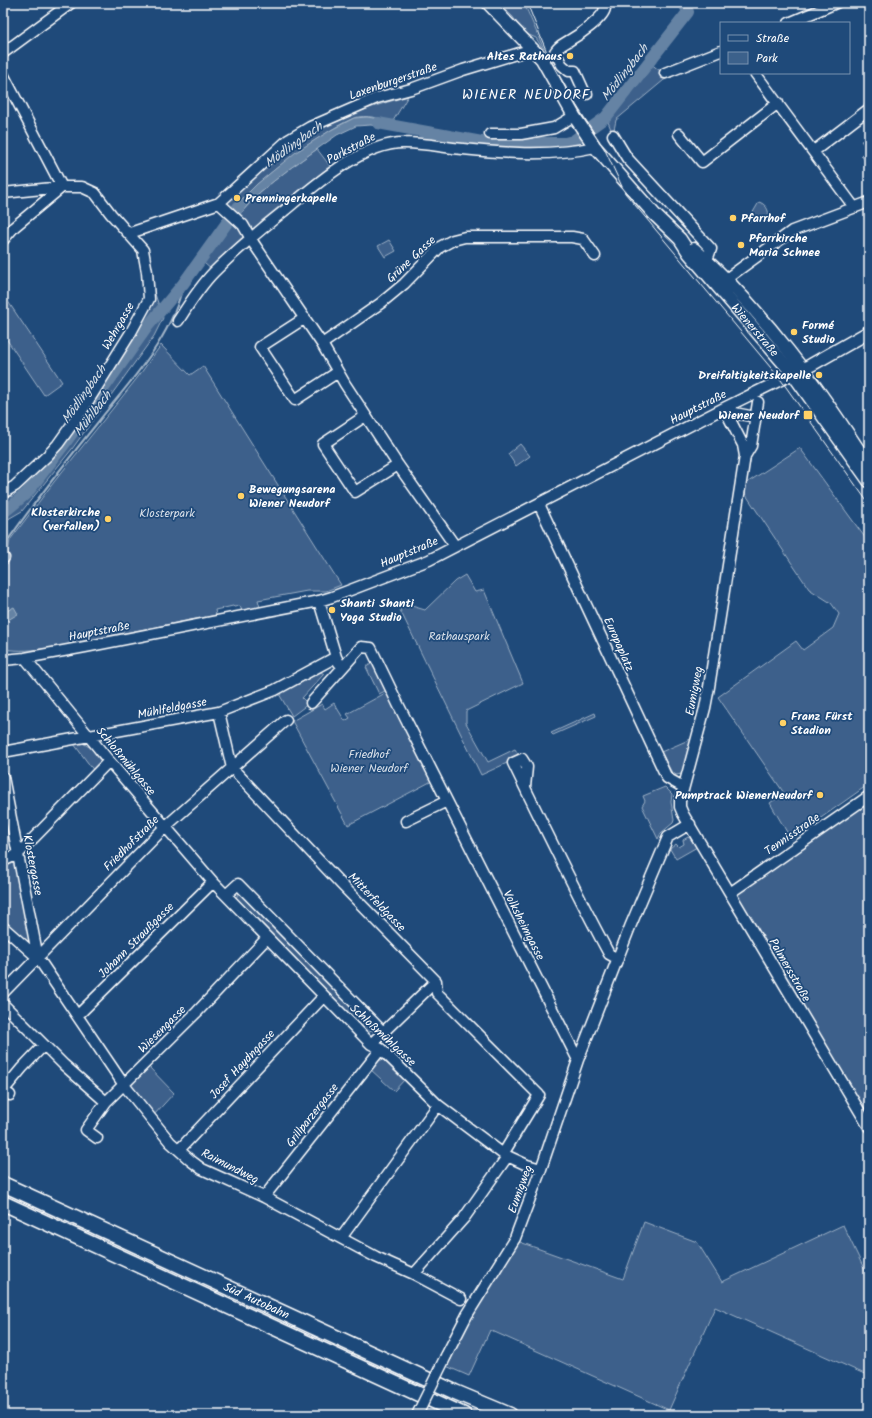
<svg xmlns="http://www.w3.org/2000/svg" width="872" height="1418" viewBox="0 0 872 1418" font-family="Kalam,sans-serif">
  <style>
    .green { fill: #3c618b; stroke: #9eb0c5 }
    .water { fill: #6583a4; stroke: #a3b5c8 }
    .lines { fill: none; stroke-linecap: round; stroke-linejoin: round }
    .stream { stroke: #a3b5c8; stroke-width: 2 }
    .river { stroke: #6583a4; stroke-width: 12 }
    .minor-casing { stroke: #fff; stroke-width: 13 }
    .major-casing { stroke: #fff; stroke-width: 15 }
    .highway-casing { stroke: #fff; stroke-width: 17 }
    .minor { stroke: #1f4a7a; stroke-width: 10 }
    .major { stroke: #1f4a7a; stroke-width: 12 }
    .highway { stroke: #1f4a7a; stroke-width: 14 }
    .tram { stroke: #fff; stroke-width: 1 }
    .minor-bridge-casing { stroke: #fff; stroke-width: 13; stroke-linecap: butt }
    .minor-bridge { stroke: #1f4a7a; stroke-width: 10 }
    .poi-dot { fill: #ffd166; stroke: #1f4a7a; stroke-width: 1.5 }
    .labels { text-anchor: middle; stroke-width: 3.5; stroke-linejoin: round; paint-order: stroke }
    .poi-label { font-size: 12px; font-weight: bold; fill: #fff; stroke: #1f4a7a; text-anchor: start }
    .street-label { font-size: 12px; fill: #fff; stroke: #1f4a7a }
    .park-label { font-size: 12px; fill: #d8dfe8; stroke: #1f4a7a }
    .water-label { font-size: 13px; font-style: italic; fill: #d8e0e8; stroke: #1f4a7a }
    .quarter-label { font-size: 14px; letter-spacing: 1px; fill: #fff; stroke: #1f4a7a }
  </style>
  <rect width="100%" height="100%" fill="#1f4a7a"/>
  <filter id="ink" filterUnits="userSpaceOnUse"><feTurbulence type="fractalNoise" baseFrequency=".025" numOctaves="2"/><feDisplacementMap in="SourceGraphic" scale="8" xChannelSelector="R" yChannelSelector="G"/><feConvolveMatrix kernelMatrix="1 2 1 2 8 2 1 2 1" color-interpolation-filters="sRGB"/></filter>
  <g filter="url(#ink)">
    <!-- green -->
    <path class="green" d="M498,3H524L546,54L536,38L529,35L520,28L513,17Z
      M650,63L664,74L672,77L664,80L616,120L613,135L607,119Z
      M408,96L393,121C381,119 366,114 354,118C341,123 328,132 317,139C285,160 259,181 232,209L228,207V202L231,197C261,169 291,141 329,124C354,112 381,104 408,96Z
      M869,139V166L861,155L868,150L861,141Z
      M317,149L330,166L260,222V225L254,229L250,228L239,215L260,192L289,169Z
      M759,202C768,205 770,213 768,222L748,221Z
      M233,222L245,236L213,271L204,263Z
      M389,240L396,251L385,257L378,246Z
      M3,294L62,382L44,395L3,334Z
      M155,294L163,318L154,336L72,449L22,511L3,522V498L13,496L53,454L58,455L97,404L95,395L138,326Z
      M161,345L190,375L203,366L341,585L326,591H307L258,600L260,607L242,611L240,606L234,607L233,606L215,610L216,615C177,623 138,630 99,638C69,644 34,654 3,649V566L6,563L10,540L54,482L138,377Z
      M520,444L530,456L516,466L508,454Z
      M800,448L869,543V784L791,839L770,803L784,793L718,697L796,641L803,650L833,628L839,614L831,603L809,589L744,492L745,484Z
      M465,575L475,592L484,590L523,683L466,711V723L488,762L515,749L520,757L481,775L400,610L405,604L425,610L455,581Z
      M373,663L387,690L379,694L366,667Z
      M321,672L324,674L302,698L308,704L292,716L279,694Z
      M389,691L432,781L348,825L292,721L322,704L325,709L334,703L345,721L350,718L347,714Z
      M595,713L596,716L553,735L551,733Z
      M693,738L684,771L682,774L676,775L671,771L661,752Z
      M81,742L91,748L101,762L94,771L74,744Z
      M665,787L672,794L671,802L674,820L673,823L661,833L658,839L642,806L645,801L643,796Z
      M869,800V1116L736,895Z
      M688,837L691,839L697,847L676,859L670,849L676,844L679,847L684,844L683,840Z
      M14,859L31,940L25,943L3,923V864Z
      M238,894H243L372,1025L373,1029L370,1032H365L237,901L236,898Z
      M377,1060H383L405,1079L394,1091L370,1069Z
      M148,1066L174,1093L153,1116L131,1089V1083Z
      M644,1222L697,1242L722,1282L843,1225L869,1279V1376L715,1307L669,1410L490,1330L469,1376L446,1366L483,1291L517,1241L623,1279Z"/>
    <!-- water -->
    <path class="water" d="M367,117L393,121L392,130L371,125L356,126L337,135L289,169L260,192L239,215L232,209L257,184L296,152L331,130L354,118Z
      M14,607L18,614L3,623V613Z"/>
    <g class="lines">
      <!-- stream -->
      <path class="stream" d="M3,547C33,504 65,463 98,422C130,381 173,337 183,284"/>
      <!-- river -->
      <path class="river" d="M378,123L482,142L511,143H565L573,141L606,117L688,12L684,3
        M3,513L27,493L65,443L147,327L183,284L239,206"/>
      <defs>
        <path id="minor" d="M789,23L836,3
          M3,53L71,3
          M665,73L721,51
          M755,73L854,207
          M3,74L62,187L14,227L3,240
          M587,94L584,91L575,71H569L562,65L555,52C559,45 564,44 570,40C579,35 604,18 605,8L603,3
          M490,134H521L554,128L574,116
          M679,134L702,162L778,103
          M613,135L627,158L711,249L707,260
          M814,151L869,109
          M3,193L62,187H82L95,193L111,214L143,250L147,272L149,299L130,334L83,409L58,444L48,455L15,486L3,493
          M219,203L243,225L254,244L322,344L345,384L398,465L455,546
          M130,233L219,203L288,140L310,127L377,98L411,89L463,70L526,51L531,47
          M726,279L792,231L869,202
          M305,318L260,347L295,400L338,372
          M178,321C189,304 200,286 214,272C236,250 260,230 284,211C315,185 363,142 405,143C421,143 438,146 453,148C498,153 551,157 595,147
          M322,344L381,303L404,284L440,247L453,240L465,237H572L583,239L595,256
          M724,408L743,445L745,456L709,687L705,708L680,801V807L683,814L869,1127
          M735,413L755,417
          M365,416L323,444L355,492L398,465
          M745,456L751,446L758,402
          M539,504L667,778L683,787
          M3,559L4,558
          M319,601L336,657L339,663
          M25,658L109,761L213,882L371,1044L381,1049L438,1105L503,1154L527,1165L541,1169
          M3,660L25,658L85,647L319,601L332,597L429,560L724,408L793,374
          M311,703L361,647L371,648L398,704L578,1060
          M219,712L232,768L342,885L436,981L437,993L539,1095L503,1154
          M3,752L219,712L275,690L336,657
          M3,777L38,958
          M525,787L527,767L522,759L513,763C544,827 575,891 609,954L618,959
          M406,821L447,801
          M3,861L18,854L109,761
          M730,893L869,796
          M226,895L238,884L383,1032
          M3,927L38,958L124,1085L170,1142L190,1160L202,1169L264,1197L376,1257L414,1274L461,1299
          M3,993L165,827L286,720
          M3,1004L64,1065L106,1102
          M78,1015L213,882
          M371,1044L436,981
          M10,1095L3,1091L22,1068L44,1045
          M97,1138L86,1130L106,1102L197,1012L267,938
          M179,1150L324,996
          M264,1197L381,1049
          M341,1238L438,1105
          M414,1274L464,1218L507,1157
          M446,1356L467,1315L515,1238L541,1169L578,1060L630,927L668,837L690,824"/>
        <g id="major">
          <path id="s1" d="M488,3L542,59L574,116L595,147L655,215L680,239L689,253L793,374L869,481"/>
          <path d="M694,249C764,311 819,388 869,466"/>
          <path d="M796,373L811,365L869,332"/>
        </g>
        <g id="highway">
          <path id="s2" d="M3,1184L455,1392L510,1415"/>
          <path d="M3,1203L464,1415"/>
        </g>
      </defs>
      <!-- minor casing -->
      <use href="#minor" class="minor-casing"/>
      <!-- major casing -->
      <use href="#major" class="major-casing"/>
      <!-- highway casing -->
      <use href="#highway" class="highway-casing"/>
      <!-- minor -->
      <use href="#minor" class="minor"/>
      <!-- major -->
      <use href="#major" class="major"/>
      <!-- highway -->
      <use href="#highway" class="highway"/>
      <!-- tram -->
      <path class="tram" d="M527,3L548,55L566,89L605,150L625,193L781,380L869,504"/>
      <defs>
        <path id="minor-bridge" d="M417,1415L446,1356"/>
      </defs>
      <!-- minor-bridge casing -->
      <use href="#minor-bridge" class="minor-bridge-casing"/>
      <!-- minor-bridge -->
      <use href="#minor-bridge" class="minor-bridge"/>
    </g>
  </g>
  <!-- markers -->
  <g class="poi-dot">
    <circle cx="570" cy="56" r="4"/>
    <circle cx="237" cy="198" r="4"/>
    <circle cx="733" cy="218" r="4"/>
    <circle cx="741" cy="245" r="4"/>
    <circle cx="794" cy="332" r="4"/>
    <circle cx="819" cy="375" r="4"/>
    <rect x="803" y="410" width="10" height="10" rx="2"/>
    <circle cx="241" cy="496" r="4"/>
    <circle cx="108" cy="519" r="4"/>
    <circle cx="332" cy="610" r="4"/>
    <circle cx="783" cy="723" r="4"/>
    <circle cx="820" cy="795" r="4"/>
  </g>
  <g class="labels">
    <!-- poi labels -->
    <g class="poi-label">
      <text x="562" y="60" text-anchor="end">Altes Rathaus</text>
      <text x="245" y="202">Prenningerkapelle</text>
      <text x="741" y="222">Pfarrhof</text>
      <text x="749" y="242">Pfarrkirche<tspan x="749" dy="14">Maria Schnee</tspan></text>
      <text x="802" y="329">Formé<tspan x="802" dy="14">Studio</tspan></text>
      <text x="811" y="379" text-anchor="end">Dreifaltigkeitskapelle</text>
      <text x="799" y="419" text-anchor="end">Wiener Neudorf</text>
      <text x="249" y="493">Bewegungsarena<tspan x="249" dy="14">Wiener Neudorf</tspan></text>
      <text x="100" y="516" text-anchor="end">Klosterkirche<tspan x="100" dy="14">(verfallen)</tspan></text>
      <text x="340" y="607">Shanti Shanti<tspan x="340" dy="14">Yoga Studio</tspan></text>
      <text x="791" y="720">Franz Fürst<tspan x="791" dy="14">Stadion</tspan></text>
      <text x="812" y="799" text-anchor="end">Pumptrack WienerNeudorf</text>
    </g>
    <!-- street labels -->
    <g class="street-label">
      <text transform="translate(393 81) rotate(-19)" y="4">Laxenburgerstraße</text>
      <text transform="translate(351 148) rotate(-28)" y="4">Parkstraße</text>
      <text transform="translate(411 259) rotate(-43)" y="4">Grüne Gasse</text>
      <text transform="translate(118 326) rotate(-60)" y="4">Wehrgasse</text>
      <text dy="4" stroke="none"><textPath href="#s1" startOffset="424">Wienerstraße</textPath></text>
      <text transform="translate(698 407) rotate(-27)" y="4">Hauptstraße</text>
      <text transform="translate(409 552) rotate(-23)" y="4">Hauptstraße</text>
      <text transform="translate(99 631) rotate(-11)" y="4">Hauptstraße</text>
      <text transform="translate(619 644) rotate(66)" y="4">Europaplatz</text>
      <text transform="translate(694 691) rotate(-79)" y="4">Eumigweg</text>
      <text transform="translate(172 708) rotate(-11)" y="4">Mühlfeldgasse</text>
      <text transform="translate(126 761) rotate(50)" y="4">Schloßmühlgasse</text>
      <text transform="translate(792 834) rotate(-35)" y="4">Tennisstraße</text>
      <text transform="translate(131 843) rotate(-45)" y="4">Friedhofstraße</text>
      <text transform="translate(33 865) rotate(79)" y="4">Klostergasse</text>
      <text transform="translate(377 902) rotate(46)" y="4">Mitterfeldgasse</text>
      <text transform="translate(524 925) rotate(63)" y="4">Volksheimgasse</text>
      <text transform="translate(136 940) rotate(-45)" y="4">Johann Straußgasse</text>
      <text transform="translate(790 970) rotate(60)" y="4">Palmersstraße</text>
      <text transform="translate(162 1029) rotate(-45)" y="4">Wiesengasse</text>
      <text transform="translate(383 1035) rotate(43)" y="4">Schloßmühlgasse</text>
      <text transform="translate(242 1064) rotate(-47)" y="4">Josef Haydngasse</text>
      <text transform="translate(312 1115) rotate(-52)" y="4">Grillparzergasse</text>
      <text transform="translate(230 1166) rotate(27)" y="4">Raimundweg</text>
      <text transform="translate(520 1189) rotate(-70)" y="4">Eumigweg</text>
      <text dy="4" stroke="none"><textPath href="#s2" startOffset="279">Süd Autobahn</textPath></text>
    </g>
    <!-- park labels -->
    <g class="park-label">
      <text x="167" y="517">Klosterpark</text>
      <text x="459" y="640">Rathauspark</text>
      <text x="369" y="758">Friedhof<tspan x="369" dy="14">Wiener Neudorf</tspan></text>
    </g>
    <!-- water labels -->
    <g class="water-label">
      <text transform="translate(624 72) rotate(-52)" y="5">Mödlingbach</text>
      <text transform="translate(293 144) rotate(-36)" y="5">Mödlingbach</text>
      <text transform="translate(83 394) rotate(-55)" y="5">Mödlingbach</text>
      <text transform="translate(92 413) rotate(-52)" y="5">Mühlbach</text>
    </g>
    <!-- quarter labels -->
    <g class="quarter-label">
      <text x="526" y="99">WIENER NEUDORF</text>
    </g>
  </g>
  <!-- margin -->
  <rect width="872" height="1418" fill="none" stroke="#1f4a7a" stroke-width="16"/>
  <rect x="8" y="8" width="856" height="1402" fill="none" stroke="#fff" stroke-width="1.5" filter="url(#ink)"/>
  <!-- legend -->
  <rect x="720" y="22" width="130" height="52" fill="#1f4a7a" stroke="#7992af"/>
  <rect x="728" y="35" width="20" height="6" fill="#1f4a7a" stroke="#7992af"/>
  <text x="756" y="42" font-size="12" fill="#ffffff">Straße</text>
  <rect x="728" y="52" width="20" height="12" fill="#3c618b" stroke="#7992af"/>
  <text x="756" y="62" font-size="12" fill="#ffffff">Park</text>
</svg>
